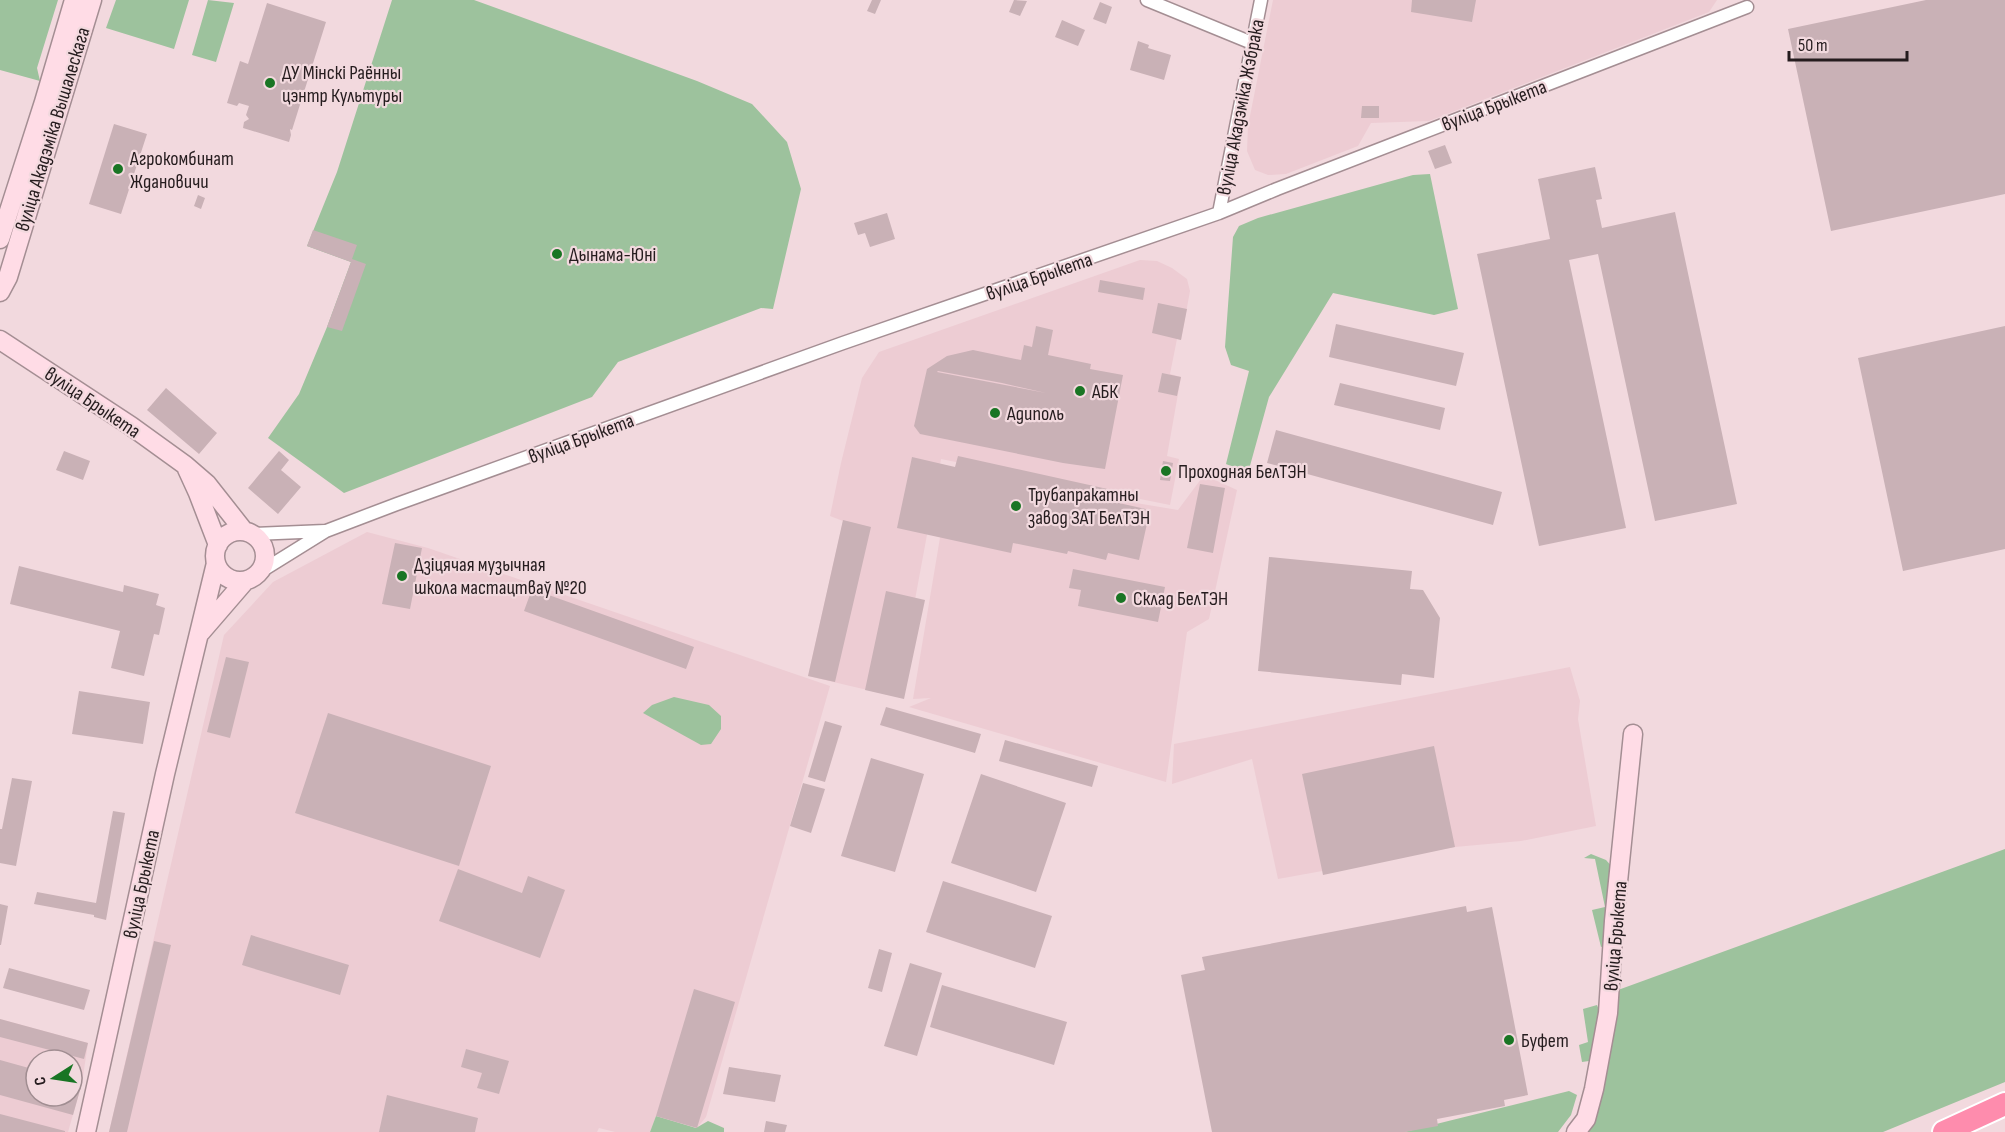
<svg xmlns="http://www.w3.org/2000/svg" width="2005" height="1132" viewBox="0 0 2005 1132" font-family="'Sofia Sans Condensed',sans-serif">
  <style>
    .built { fill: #edccd3; fill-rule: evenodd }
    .green { fill: #9dc29d }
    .building { fill: #c9b1b6; fill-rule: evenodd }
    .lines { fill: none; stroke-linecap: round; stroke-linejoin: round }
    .street-casing { stroke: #a48e93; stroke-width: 15 }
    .secondary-casing { stroke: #a48e93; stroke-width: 21 }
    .highway-casing { stroke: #fff; stroke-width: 26 }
    .street { stroke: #fff; stroke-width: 12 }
    .secondary { stroke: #ffdce6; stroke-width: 18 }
    .highway { stroke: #fe8cad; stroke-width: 22 }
    .poi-dot { fill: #197524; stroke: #f2d9de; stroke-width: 2 }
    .labels { text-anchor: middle; stroke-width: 4.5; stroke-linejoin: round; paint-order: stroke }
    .poi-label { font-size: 20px; fill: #251c1e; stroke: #f2d9de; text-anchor: start }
    .street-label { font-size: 20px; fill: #251c1e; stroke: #f2d9de }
  </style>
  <rect width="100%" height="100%" fill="#f2d9de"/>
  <!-- built -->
  <path class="built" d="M1273,0H1717L1709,12L1429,121L1371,123L1358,146L1286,174L1268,175L1255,170L1247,151L1248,126Z
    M1140,260L1157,261L1172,268L1187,279L1190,291L1181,340L1177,339L1170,374L1181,377L1167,456L1179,459L1170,505L941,459L897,697L808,676L843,521L830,516L841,463L862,378L879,352Z
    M951,472L1178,510L1204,475L1237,490L1209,619L1187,632L1166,782L909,707L931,698L913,699Z
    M367,532L428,548L830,686L706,1117L697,1128L656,1116L650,1132H615L599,1128L597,1132H109L224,635L273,582Z
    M1570,667L1580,701L1578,719L1596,826L1521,841L1455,847L1278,879L1252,759L1172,784L1174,744Z
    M0,1019L88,1043L82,1083L68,1132H0ZM36,1060H72V1096H36Z"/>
  <!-- green -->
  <path class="green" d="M0,0H58L37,68L40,81L0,70Z
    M116,0H189L174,49L106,28Z
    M208,0L234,3L216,62L192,55Z
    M392,0H474L697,81L752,104L787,142L801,189L773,309L761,308L618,362L592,397L344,493L268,438L299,394L327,327L351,262L307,246L337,172Z
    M1430,174L1458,309L1434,315L1333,293L1269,397L1248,473L1226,464L1249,371L1231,365L1225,347L1233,237L1239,226L1258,218L1413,175Z
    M674,697L709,705L721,716V729L711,744L701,745L643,713L652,705Z
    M2005,849V1082L1883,1132H1587L1592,1126L1614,1033L1618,990Z
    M1591,854L1606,860L1614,869L1608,944L1601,947L1592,910L1605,907L1595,859L1584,858Z
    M1597,1005L1599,1010L1594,1052L1589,1061L1582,1062L1579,1045L1588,1042L1583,1009Z
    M1569,1091L1577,1095L1571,1115L1558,1132H1404Z
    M656,1116L696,1128L708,1121L724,1128V1132H650Z"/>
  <!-- building -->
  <path class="building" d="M872,0H881L875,14L867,11Z
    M1014,0L1027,1L1020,16L1009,12Z
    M1412,0H1476L1472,22L1411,12Z
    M1926,0H2005V194L1831,231L1788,29Z
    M1100,2L1112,7L1106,24L1093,19Z
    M267,3L326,22L292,130L290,129L291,135L289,142L243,128L244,122L249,119L246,115L249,106L239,103L237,106L227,103L240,61L248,64Z
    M1062,20L1085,30L1078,46L1055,37Z
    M1138,41L1149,45L1148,48L1171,55L1164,80L1130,70Z
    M1362,106H1379V118H1361Z
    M114,124L147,134L121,214L89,204Z
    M1445,145L1452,163L1435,169L1428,151Z
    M1595,167L1602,199L1596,200L1602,228L1675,212L1737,504L1655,521L1598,254L1569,260L1626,528L1539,546L1477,254L1550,239L1538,179Z
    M198,195L205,198L201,209L194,206Z
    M887,213L895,239L870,247L865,233L858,235L854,223Z
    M313,230L357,245L352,259L366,264L342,331L327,327L351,262L307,246Z
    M1100,280L1145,288L1143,300L1098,292Z
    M1158,303L1187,309L1181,340L1152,333Z
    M1336,324L1464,353L1456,386L1329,357Z
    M1036,326L1053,330L1048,355L1091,364L1090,369L1123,375L1105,469L1063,463L920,434L914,426L927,369L947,356L973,350L1021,360L1024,345L1032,347ZM938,371L1002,383L1046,393L937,372Z
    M2005,326V549L1903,571L1858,358Z
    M1162,373L1181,377L1177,396L1158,392Z
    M1340,383L1445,408L1440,430L1334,405Z
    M166,388L217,433L199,454L147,410Z
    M1276,430L1502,492L1493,525L1267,463Z
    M64,451L90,461L83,480L56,470Z
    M279,451L289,460L281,470L301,487L278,514L248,488Z
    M958,456L1112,490L1110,501L1150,510L1139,560L1108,553L1106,560L1068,551L1067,554L1013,543L1011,553L897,528L912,457L955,467Z
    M1163,461L1173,463L1170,481L1160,480Z
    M1200,484L1225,488L1213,553L1187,548Z
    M843,520L871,527L835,682L808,676Z
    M395,543L422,548L410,609L382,604Z
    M1269,557L1412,571L1410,589L1423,590L1440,618L1434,678L1402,674L1401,685L1258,671Z
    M19,566L123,592L124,585L159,594L156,605L165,608L159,635L154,634L144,676L111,668L120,631L10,604Z
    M1073,569L1165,587L1158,622L1078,606L1081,590L1069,588Z
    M532,589L694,647L686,669L524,611Z
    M886,591L925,600L904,699L865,690Z
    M226,657L249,662L230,738L207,732Z
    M79,691L150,702L143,744L72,734Z
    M886,707L981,734L975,753L880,725Z
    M328,713L491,766L459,866L295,813Z
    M825,721L842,726L825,782L808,777Z
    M1005,740L1098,766L1092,787L999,761Z
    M1434,746L1455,847L1323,875L1302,774Z
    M871,758L924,774L895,872L841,856Z
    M981,774L1066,803L1036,892L951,863Z
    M12,778L32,781L16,866L0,863V829H2Z
    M803,783L825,789L811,833L790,826Z
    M113,811L125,813L106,920L94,917V915L34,904L37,892L96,903Z
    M458,869L522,893L528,876L565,890L540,958L439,921Z
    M943,881L1052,916L1035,968L926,932Z
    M0,904L8,906L1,945H0Z
    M1466,906L1467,912L1492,907L1528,1095L1504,1100L1505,1106L1437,1119L1438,1126L1405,1132H1212L1181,975L1205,970L1202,957Z
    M251,935L349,965L340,995L242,965Z
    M154,941L171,945L127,1132H109Z
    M879,949L892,953L882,992L868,988Z
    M910,963L942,973L917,1056L884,1046Z
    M9,968L90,990L84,1010L3,988Z
    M942,985L1067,1022L1054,1065L930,1027Z
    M694,989L735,1002L697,1128L656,1116Z
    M0,1019L88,1043L84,1059L0,1037Z
    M466,1049L509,1061L499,1094L477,1088L482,1073L461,1067Z
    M0,1060L36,1070V1096H72V1080L82,1083L73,1115L0,1095Z
    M729,1067L781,1075L775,1102L723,1094Z
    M387,1095L478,1118L475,1132H379Z
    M0,1114L65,1131V1132H0Z
    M766,1121L787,1125L785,1132H764Z"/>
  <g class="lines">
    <defs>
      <path id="street" d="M1147,0L1252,43
        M1219,213L1261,0
        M252,534L325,531
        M260,572L326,531L397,504L843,343L1219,213L1277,189L1747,7"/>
      <path id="secondary" d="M0,239L44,102L74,0
        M0,292L8,277L92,0
        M0,340L131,426L185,465L207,484L244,531
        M187,469L198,493L218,545
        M215 556a25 25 0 1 1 50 0a25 25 0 1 1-50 0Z
        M201,632L245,581
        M86,1132L165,774L216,563
        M1576,1132L1586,1119L1594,1089L1608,1013L1614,921L1633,734"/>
      <path id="highway" d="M1944,1132L2005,1104"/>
    </defs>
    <!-- street casing -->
    <use href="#street" class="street-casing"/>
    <!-- secondary casing -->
    <use href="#secondary" class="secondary-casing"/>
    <!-- highway casing -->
    <use href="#highway" class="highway-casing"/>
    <!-- street -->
    <use href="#street" class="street"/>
    <!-- secondary -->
    <use href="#secondary" class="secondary"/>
    <!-- highway -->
    <use href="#highway" class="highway"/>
  </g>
  <!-- markers -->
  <g class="poi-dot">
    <circle cx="270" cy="83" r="6"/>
    <circle cx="118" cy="169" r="6"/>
    <circle cx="557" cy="254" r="6"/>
    <circle cx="1080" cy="391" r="6"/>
    <circle cx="995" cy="413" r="6"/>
    <circle cx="1166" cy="471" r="6"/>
    <circle cx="1016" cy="506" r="6"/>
    <circle cx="402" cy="576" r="6"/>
    <circle cx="1121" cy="598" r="6"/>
    <circle cx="1509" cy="1040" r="6"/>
  </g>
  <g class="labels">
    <!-- poi labels -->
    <g class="poi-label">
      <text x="282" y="79">ДУ Мінскі Раённы<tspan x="282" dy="23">цэнтр Культуры</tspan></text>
      <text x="130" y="165">Агрокомбинат<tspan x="130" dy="23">Ждановичи</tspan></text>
      <text x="569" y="261">Дынама-Юні</text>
      <text x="1092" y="398">АБК</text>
      <text x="1007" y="420">Адиполь</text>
      <text x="1178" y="478">Проходная БелТЭН</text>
      <text x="1028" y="501">Трубапракатны<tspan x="1028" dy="23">завод ЗАТ БелТЭН</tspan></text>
      <text x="414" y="571">Дзіцячая музычная<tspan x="414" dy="23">школа мастацтваў №20</tspan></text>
      <text x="1133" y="605">Склад БелТЭН</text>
      <text x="1521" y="1047">Буфет</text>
    </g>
    <!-- street labels -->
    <g class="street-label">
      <text transform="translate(1494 105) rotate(-21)" y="7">вуліца Брыкета</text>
      <text transform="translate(1240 107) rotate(-79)" y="7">вуліца Акадэміка Жэбрака</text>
      <text transform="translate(52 129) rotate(-73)" y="7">вуліца Акадэміка Вышалескага</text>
      <text transform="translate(1039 276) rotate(-19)" y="7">вуліца Брыкета</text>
      <text transform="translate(93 402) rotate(34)" y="7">вуліца Брыкета</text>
      <text transform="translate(581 438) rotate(-20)" y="7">вуліца Брыкета</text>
      <text transform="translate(141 884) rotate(-78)" y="7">вуліца Брыкета</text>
      <text transform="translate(1615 936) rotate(-85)" y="7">вуліца Брыкета</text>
    </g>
  </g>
  <!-- north arrow -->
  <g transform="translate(54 1078) rotate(258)"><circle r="28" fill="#f2d9de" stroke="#a08d91" stroke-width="1.5"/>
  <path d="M0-4.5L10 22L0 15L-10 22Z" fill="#197524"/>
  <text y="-9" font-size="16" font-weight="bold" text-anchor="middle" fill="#251c1e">С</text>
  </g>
  <!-- scale -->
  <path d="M1789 51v9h118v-9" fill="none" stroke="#251c1e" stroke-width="3"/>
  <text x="1798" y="51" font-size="18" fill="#251c1e" stroke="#f2d9de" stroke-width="4.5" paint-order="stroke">50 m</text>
</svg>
